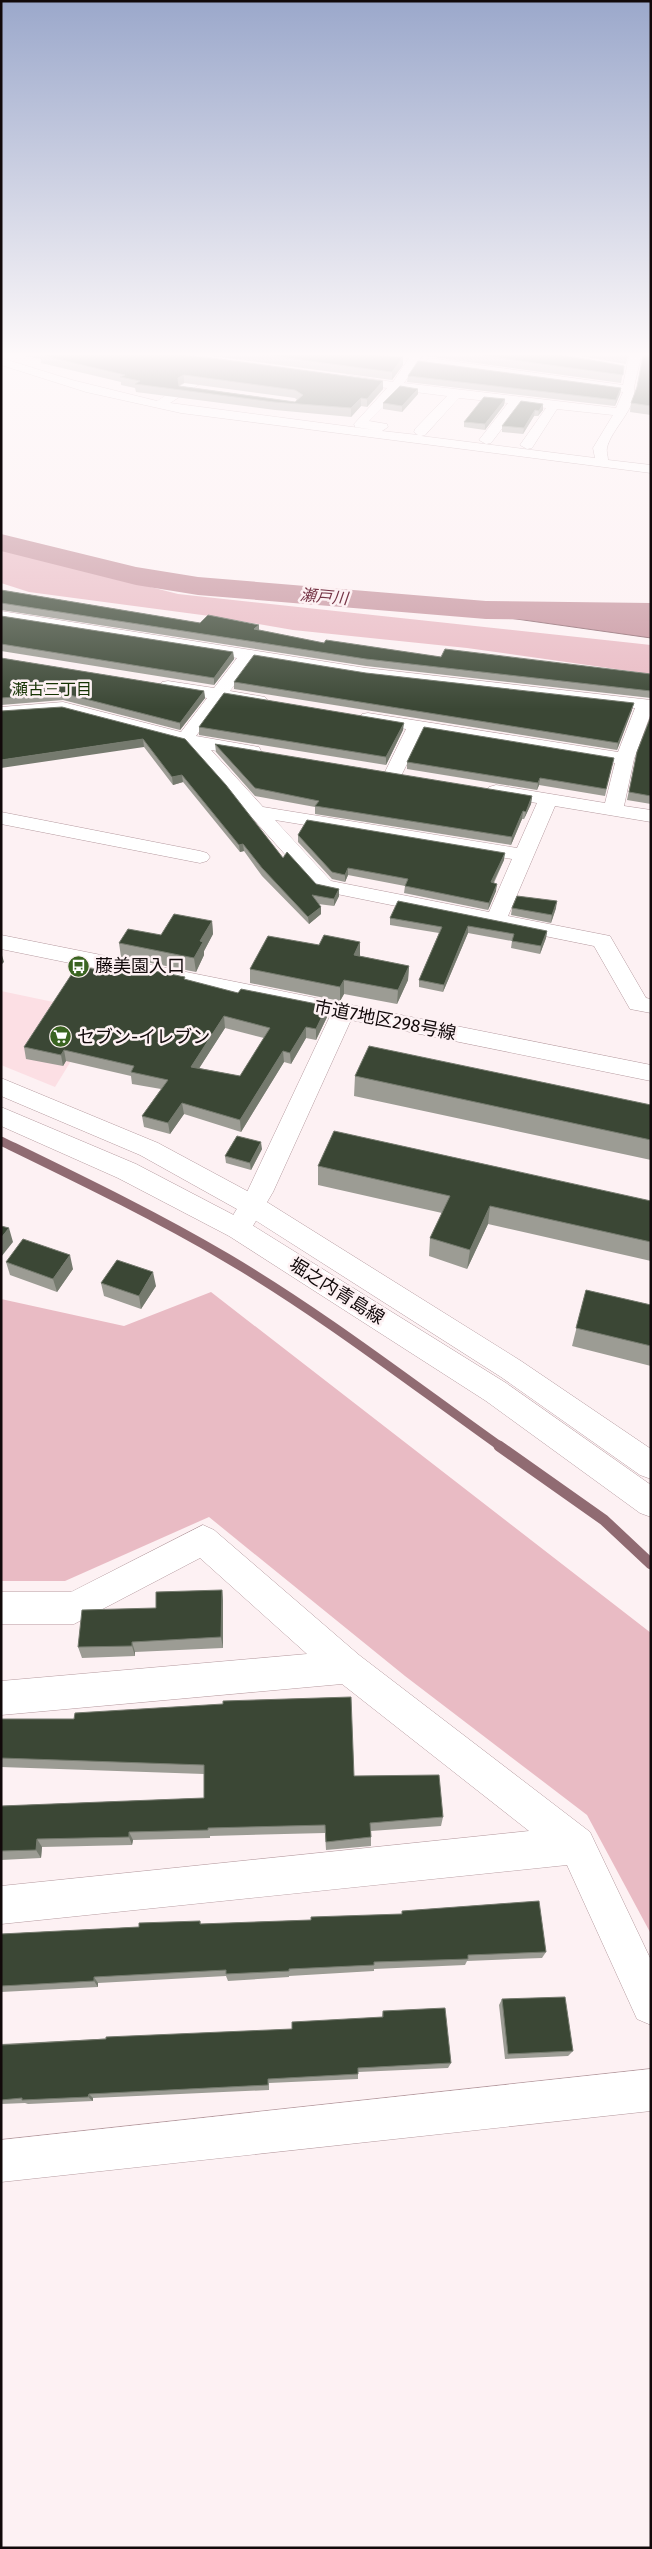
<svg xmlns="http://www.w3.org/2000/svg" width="652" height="2549" viewBox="0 0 652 2549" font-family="'Fira Sans','Noto Sans JP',sans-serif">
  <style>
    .built { fill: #fcdfe4 }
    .green { fill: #e9bbc4 }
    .water { fill: #c7959f; stroke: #906b72 }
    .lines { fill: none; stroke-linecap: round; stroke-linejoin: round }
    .stream-far1 { stroke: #906b72; stroke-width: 9 }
    .stream { stroke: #906b72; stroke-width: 11 }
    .river { fill: #c7959f; fill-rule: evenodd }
    .minor-casing { stroke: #b59a9f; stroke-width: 1 }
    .major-casing { stroke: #b59a9f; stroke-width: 1 }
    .minor { fill: #fff; fill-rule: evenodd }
    .major { fill: #fff; fill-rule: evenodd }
    .wall { fill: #9c9c94; fill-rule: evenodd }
    .shaded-wall { fill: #757a6e }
    .building { fill: #3b4735; stroke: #757a6e; fill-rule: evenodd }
    .labels { text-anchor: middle; stroke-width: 5; stroke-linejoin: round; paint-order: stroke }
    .far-water-label { font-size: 16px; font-style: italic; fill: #763647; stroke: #fdf1f3 }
    .far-neighbourhood-label { font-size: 16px; fill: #163303; stroke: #fdf1f3 }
    .poi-label { font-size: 18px; fill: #11090a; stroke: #fdf1f3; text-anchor: start }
    .street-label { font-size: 18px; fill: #11090a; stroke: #fdf1f3 }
  </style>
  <rect width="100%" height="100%" fill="#fdf1f3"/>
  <!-- built -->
  <path class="built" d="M1,991L101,1012L55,1087L1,1065Z"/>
  <!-- green -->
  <path class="green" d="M1,549L178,594L651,645V674L467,648L293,630L217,617L29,592L1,583Z
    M211,1292L651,1633V1934L587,1815L405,1676L209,1517L65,1581H1V1299L124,1326Z"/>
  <!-- water -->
  <path class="water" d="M417,605L651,615V638Z"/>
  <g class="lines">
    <!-- stream-far1 -->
    <path class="stream-far1" d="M1,1141C77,1178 154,1215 227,1258C322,1314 411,1383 501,1447"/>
    <!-- stream -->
    <path class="stream" d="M499,1446L604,1520L651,1564"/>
    <!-- river -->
    <path class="river" d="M1,534L136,567L198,577L486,601L651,603V621L486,619L198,595L136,585L1,551Z"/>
    <defs>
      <path id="minor" d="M232,352H245L231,364L170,403L375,430L355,427L354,424L387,388L347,383L341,379L347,375L393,382L413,352H425L404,383L616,408L623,392L430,366L424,362L430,358L623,385L630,352H642L634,387C638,408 611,429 607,448C606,451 608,456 608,460L651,465V473L181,413L86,392L1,365V358L72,380L157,401ZM399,390L447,396L415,429L414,432L418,435L382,431L388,427L387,424L369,421ZM459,398L508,403L479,440L486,444L491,443L520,405L546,408L520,445L527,449L532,448L557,409L613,415L593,448L595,458L421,436L425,435Z
        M1,611L366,668L651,700V713L634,759L624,806L651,810V822L555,806L508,916L610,936L646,998L651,999V1013L630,1009L594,946L317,890L187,745L63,712L1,717V707L63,702L181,732L207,698L162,690L159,686L162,682L168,681L214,688L237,658L1,621ZM253,660L366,678L635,708L618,752L368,713L362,714L359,718L362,722L406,729L384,774L386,778H400L423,732L615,763L605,803L496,785L489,787L486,791L489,795L537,803L517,848L263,807L211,750L252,757L259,755L261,751L259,747L196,736L223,700L259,706L265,705L268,701L265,697L230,691ZM275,820L512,859L489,912L331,881Z
        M1,812L200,851L207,853L210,857L207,861L200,863L1,824Z
        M1,935L651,1065V1081L351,1020L273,1192L247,1236L238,1239L229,1236L225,1229L248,1190L330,1016L1,949Z
        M203,1525L214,1530L359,1655L590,1832L651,1960V2025L637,2019L567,1865L1,1924V1886L529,1831L342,1684L1,1715V1681L307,1654L200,1558L74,1624H1V1592H71Z
        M651,2069V2111L1,2182V2140Z"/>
      <path id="major" d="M1,1078L158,1143L262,1199L521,1361L651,1449V1479L640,1475L501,1377L244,1213L140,1155L1,1096Z
        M1,1107L136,1164L247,1222L506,1383L651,1485V1517L640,1513L486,1401L229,1236L118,1178L1,1126Z"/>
    </defs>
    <!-- minor casing -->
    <use href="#minor" class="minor-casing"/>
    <!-- major casing -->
    <use href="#major" class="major-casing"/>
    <!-- minor -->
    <use href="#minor" class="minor"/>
    <!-- major -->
    <use href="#major" class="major"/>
  </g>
  <!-- wall -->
  <path class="wall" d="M18,352H167L383,381V389L367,407L361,406L351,417L275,410L136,392L135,388L121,385V382L41,363V359L19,355ZM184,383L295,398L297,400L295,402L179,386Z
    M183,352H348L403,357V365L392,380Z
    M375,352H411L409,354Z
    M425,352H546L624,366L621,383L425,356Z
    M557,352H629L626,364Z
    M643,352H651V415L630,412L631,403L637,387Z
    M408,376L621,388L620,394L615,406L407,382Z
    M418,394L402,412L383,409V403Z
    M505,399L504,405L485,430L464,427V422Z
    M543,404V410L538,416H534L523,434L502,432V426Z
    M1,590L200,623L259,630L324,643L441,657L651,674V698L366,666L1,610Z
    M1,616L233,652L234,659L214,685L1,651Z
    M1,658L204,691L205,698L180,730L63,700L1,705Z
    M366,673L632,710L617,750L234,689V682Z
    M1,711L185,739L283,858L316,884L339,889V896L334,906L318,904L321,907V914L309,924L262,876L244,851L240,852L183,782L173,785L144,747Z
    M651,716V804L627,800L637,752Z
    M199,727L403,730L386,765L199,735Z
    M215,744L532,796L531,804L524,819H522L511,845L315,814V807L255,796L216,752Z
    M614,758L605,796L539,785L537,790L407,769V762Z
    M298,835L504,860L494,883L496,891L488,910L404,893L405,886L348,875L345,882L332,879L298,842Z
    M512,908H556L551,923L511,915Z
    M390,918L547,931L546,938L540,954L511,948L512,941L468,933L443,992L419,987V980L439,933L390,925Z
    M212,921L213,934L204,951V955L196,972L121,957L119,943L161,935Z
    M360,942V956L409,966L408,980L397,1004L344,994L340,1001L250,983V969L319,945Z
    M104,971L186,980L327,1017L316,1040L306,1038L291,1064L284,1062L241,1132L184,1114L170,1134L144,1127L142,1116L161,1089L132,1084L131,1076L66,1061L63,1066L26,1059L24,1047ZM225,1028L264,1038L240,1076L199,1068Z
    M355,1076L651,1105V1160L354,1096Z
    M262,1149L251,1170L226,1163L225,1156Z
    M318,1166L651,1201V1261L488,1224L467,1269L429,1256L430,1238L442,1213L318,1185Z
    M6,1262L73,1269L57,1292L10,1275Z
    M101,1283L156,1286L141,1309L104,1296Z
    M586,1290L651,1305V1366L572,1346Z
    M222,1590L223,1601V1648L135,1652V1656L82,1658L78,1647L156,1608Z
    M1,1719L354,1776L443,1817L441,1826L371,1831V1846L326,1850L325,1833L210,1836V1838L133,1840L132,1845L42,1847L41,1858L1,1860V1806L204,1798V1774L1,1767Z
    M402,1911L546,1952L542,1958L467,1961L465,1965L374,1969V1971L289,1976V1977L228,1981L226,1976L98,1983V1987L1,1992V1934L139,1927L200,1921L201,1924L311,1920L402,1914Z
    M502,1999L573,2051L568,2056L505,2059L499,2005Z
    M383,2011L451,2063L448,2068L358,2072V2079L269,2083V2090L93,2098V2101L28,2104L25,2103L1,2104V2044L292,2029L382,2017Z"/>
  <!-- shaded-wall -->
  <path class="shaded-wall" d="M403,357V365L392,380V372Z
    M184,375V383L178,386V378Z
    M383,381V389L367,407V399Z
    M621,388L620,394L615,406L616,400Z
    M418,389V394L402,412V406Z
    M361,398V406L351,417V408Z
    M505,399L504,405L485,430V424Z
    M543,404V410L538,416L539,411Z
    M535,410L534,416L523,434L524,428Z
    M259,625V632L254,629Z
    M233,652L234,659L214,685V678Z
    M204,691L205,698L180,730V723Z
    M634,703L632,710L617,750L618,743Z
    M404,723L403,730L386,765V757Z
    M143,739L144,747L1,768V760Z
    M182,775L183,782L173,785L172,777Z
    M540,778L539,785L537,790L538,783Z
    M532,796L531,804L524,819L526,812Z
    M523,811L522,819L511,845L512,837Z
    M243,844L244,851L240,852L239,845Z
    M505,853L504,860L490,889L491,882Z
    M348,868V875L345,882V875Z
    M497,884L496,891L488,910L489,903Z
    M339,889V896L334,906V899Z
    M557,901L556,908L551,923L552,915Z
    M321,907V914L309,924L308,917Z
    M212,921L213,934L204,951V955L196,972L194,958L200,941Z
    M468,926V933L443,992L444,985Z
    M547,931L546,938L540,954L541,946Z
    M360,942V956L354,969V955Z
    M1,952L4,962L1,965Z
    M409,966L408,980L397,1004L398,990Z
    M344,980V994L340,1001V987Z
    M327,1006V1017L316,1040V1029Z
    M224,1016L225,1028L193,1078L191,1067Z
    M306,1027V1038L291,1064L290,1053Z
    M64,1050L66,1061L63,1066L61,1055Z
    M283,1051L284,1062L241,1132L240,1120Z
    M182,1103L184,1114L170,1134L168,1123Z
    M261,1142L262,1149L251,1170L250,1163Z
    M490,1206L488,1224L467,1269L470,1250Z
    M9,1228L13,1242L1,1257V1238Z
    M70,1255L73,1269L57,1292L53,1279Z
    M153,1272L156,1286L141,1309L139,1296Z
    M222,1590L223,1601V1648L221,1637Z
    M132,1642L135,1652V1656L132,1646Z
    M129,1832L133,1840L132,1845L129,1837Z
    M37,1839L42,1847L41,1858L36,1850Z
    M94,1977L98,1983V1987L94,1981Z
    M89,2094L93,2098V2101L88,2097Z"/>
  <!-- building -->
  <path class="building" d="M44,352H167L383,381L367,399L361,398L351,408L274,402L135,384L140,381L120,377L125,375L40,355L45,352ZM184,375L295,390L303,395L295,402L179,386L178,378Z
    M241,352H348L403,357L392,372Z
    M454,352H546L624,366L623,375Z
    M603,352H628L627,356Z
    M644,352H651V406L631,403L637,387Z
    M418,361L621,388L616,400L408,376Z
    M400,386L418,389L402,406L383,403Z
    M484,397L505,399L485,424L464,422Z
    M521,401L543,404L539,411L535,410L524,428L502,426Z
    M1,590L200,623L208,615L259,625L254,629L324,643L326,640L441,657L445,649L651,674V691L366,659L1,603Z
    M1,616L233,652L214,678L1,644Z
    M254,655L366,673L634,703L618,743L234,682Z
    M1,658L204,691L180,723L62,693L1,698Z
    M224,693L404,723L386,757L199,727Z
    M62,707L185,739L226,785L283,858L287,852L316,884L339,889L334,899L312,895L321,907L308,917L262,868L243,844L239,845L182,775L172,777L143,739L1,760V711Z
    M651,716V796L629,792L637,752Z
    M424,727L614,758L606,789L540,778L538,783L407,762Z
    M215,744L532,796L526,812L523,811L512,837L315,806L319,801L255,788Z
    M307,820L505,853L491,882L497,884L489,903L405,886L408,879L348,868L345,875L332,872L298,835Z
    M517,896L557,901L552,915L512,908Z
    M398,901L547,931L541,946L512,941L514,934L468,926L444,985L419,980L442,927L390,918Z
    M174,914L212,921L200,941L203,942L194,958L119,943L128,929L161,935Z
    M324,935L360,942L354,955L409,966L398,990L344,980L340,987L250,969L268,936L319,945Z
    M109,962L185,977L184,979L238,993L241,989L327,1006L316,1029L306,1027L290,1053L283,1051L240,1120L182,1103L168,1123L142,1116L168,1080L131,1072L134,1066L64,1050L61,1055L24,1047L77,966L104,971ZM224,1016L270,1028L240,1076L191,1067Z
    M369,1046L651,1105V1140L355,1076Z
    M334,1131L651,1201V1242L490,1206L470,1250L430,1238L450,1196L318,1166Z
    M237,1136L261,1142L250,1163L225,1156Z
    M1,1226L9,1228L1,1238Z
    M23,1239L70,1255L53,1279L6,1262Z
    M117,1260L153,1272L139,1296L101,1283Z
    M586,1290L651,1305V1346L576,1328Z
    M222,1590L221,1637L132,1642V1646L78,1647L82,1610L156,1608V1592Z
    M351,1697L354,1776L439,1775L443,1817L370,1823L371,1837L326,1842L325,1825L208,1828V1830L129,1832V1837L37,1839L36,1850L1,1851V1806L204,1798V1765L1,1758V1719H74L75,1713L223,1704V1701Z
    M539,1901L546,1952L468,1955V1959L374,1962V1965L289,1969V1971L226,1974V1970L94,1977V1981L1,1986V1934L139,1927V1923L200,1921V1924L311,1920V1917L402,1914V1911Z
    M565,1997L573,2051L508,2054L502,1999Z
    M445,2008L451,2063L358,2068V2074L268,2079V2085L89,2094L88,2097L22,2100V2098L1,2100V2045L106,2039V2037L292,2029V2022L383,2017V2011Z"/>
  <!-- sky -->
  <linearGradient id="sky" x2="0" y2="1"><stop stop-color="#9ba8cb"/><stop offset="0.5" stop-color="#fef9fa"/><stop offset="1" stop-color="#fef9fa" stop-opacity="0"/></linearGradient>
  <rect width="652" height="709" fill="url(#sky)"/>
  <!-- icons -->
  <defs>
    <symbol id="bus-disc" viewBox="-11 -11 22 22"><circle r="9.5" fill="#3a6421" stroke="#fdf1f3"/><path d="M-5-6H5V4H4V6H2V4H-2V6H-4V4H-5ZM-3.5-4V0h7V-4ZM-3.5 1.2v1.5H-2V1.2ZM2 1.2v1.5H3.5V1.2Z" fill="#fff"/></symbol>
    <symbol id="supermarket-disc" viewBox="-11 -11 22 22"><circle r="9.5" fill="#3a6421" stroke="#fdf1f3"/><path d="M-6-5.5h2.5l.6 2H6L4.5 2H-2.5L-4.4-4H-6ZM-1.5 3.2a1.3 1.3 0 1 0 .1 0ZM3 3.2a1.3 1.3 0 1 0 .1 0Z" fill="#fff"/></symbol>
  </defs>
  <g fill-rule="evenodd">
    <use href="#bus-disc" x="66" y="954" width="25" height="25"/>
    <use href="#supermarket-disc" x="48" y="1024" width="25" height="25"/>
  </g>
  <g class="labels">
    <!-- far-water labels -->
    <g class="far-water-label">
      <text transform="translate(324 596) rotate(5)" y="6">瀬戸川</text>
    </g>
    <!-- far-neighbourhood labels -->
    <g class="far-neighbourhood-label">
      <text x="52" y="695">瀬古三丁目</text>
    </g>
    <!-- poi labels -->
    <g class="poi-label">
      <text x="95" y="972">藤美園入口</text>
      <text x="77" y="1043">セブン-イレブン</text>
    </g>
    <!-- street labels -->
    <g class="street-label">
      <text transform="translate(385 1020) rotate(11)" y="6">市道7地区298号線</text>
      <text transform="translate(337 1291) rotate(32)" y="6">堀之内青島線</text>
    </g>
  </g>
  <!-- border -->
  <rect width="652" height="2549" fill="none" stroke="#11090a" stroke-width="5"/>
</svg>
